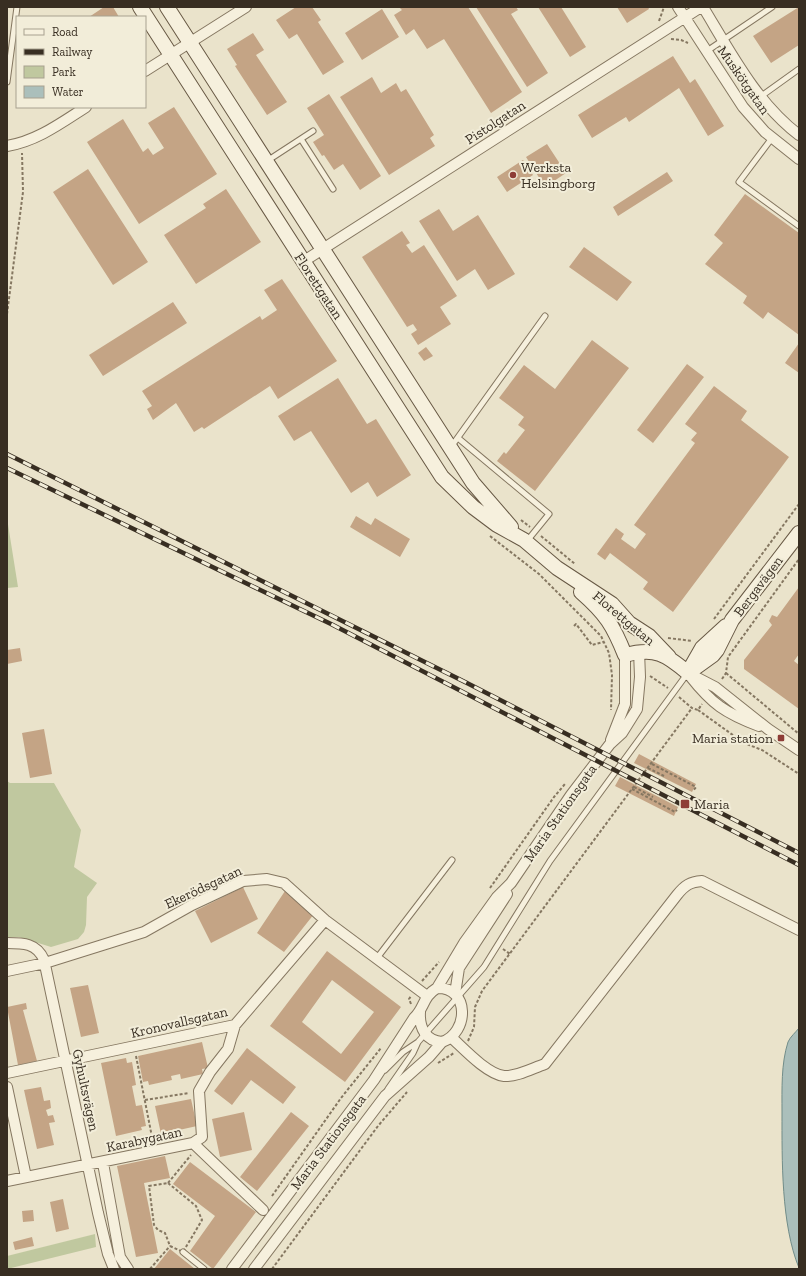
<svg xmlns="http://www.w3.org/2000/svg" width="806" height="1276" viewBox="0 0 806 1276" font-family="'Zilla Slab',serif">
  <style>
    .green { fill: #c0c89f }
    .water { fill: #abbfbb; stroke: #728d89 }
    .building { fill: #c4a485; fill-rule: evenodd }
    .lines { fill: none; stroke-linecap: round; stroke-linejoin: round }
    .lane-casing { stroke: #857761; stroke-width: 7 }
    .street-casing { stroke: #857761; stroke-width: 12 }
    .secondary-casing { stroke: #675844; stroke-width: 16 }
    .path { stroke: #857761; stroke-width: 2; stroke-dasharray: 3 2; stroke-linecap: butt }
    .lane { stroke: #f6f0dd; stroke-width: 5 }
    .street { stroke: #f6f0dd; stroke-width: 10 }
    .secondary { stroke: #f6f0dd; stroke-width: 14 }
    .rail-casing { stroke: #382e22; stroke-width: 4.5 }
    .rail { stroke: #f2edd9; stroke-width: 3; stroke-dasharray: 9; stroke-linecap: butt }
    .poi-dot { fill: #8e3d37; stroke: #f2edd9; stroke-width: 1.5 }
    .labels { text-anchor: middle; stroke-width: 4; stroke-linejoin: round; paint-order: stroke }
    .street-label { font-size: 14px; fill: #382e22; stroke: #f2edd9 }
    .poi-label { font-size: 14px; fill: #382e22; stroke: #f2edd9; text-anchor: start }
  </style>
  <rect width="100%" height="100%" fill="#eae3cb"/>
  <!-- green -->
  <path class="green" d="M7,518L18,587L7,588Z
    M7,781L10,783H54L81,830L74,867L97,883L87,897L86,925L84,932L78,939L51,947L19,937H7Z
    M95,1234L96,1247L7,1269V1256Z"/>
  <!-- water -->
  <path class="water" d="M799,1028V1268C781,1224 782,1160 782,1112C782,1089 781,1064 788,1042C790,1037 796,1032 799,1028Z"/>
  <!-- building -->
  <path class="building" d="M104,7H113L119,17H89Z
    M296,7H312L321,20L318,22L344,62L323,75L297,34L289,39L276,20Z
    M399,7H468L522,92L491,113L444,39L427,49L414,29L406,35L394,15L402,10Z
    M476,7H516L518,10L511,14L548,73L527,87Z
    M538,7H561L586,47L570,57Z
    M617,7H648L649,9L627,23Z
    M799,7V45L771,63L753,36Z
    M382,9L399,37L362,60L345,33Z
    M253,33L264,50L256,55L287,102L267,115L235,66L237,65L227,49Z
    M673,56L690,83L695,79L724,126L708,136L679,88L629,122L626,117L592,138L578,115Z
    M372,77L381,93L396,83L401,92L406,89L434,135L430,138L435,146L389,175L340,97Z
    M329,94L381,176L360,190L343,164L334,170L324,155L322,156L313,142L324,135L307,108Z
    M174,107L217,174L139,224L87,142L123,119L143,152L148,148L153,155L164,148L148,123Z
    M547,144L566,173L545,187L526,157Z
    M523,160L533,175L507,192L497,177Z
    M88,169L148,262L113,285L53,192Z
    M667,172L673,181L618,216L613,207Z
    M226,189L261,242L196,284L164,235L206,208L203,204Z
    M745,194L799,233V335L768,312L763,319L743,303L747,296L705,264L723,243L714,235Z
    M439,209L453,231L478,215L515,274L488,290L475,269L457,281L419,221Z
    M402,231L410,243L406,245L412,253L424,245L457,296L440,307L451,324L418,345L411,334L417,330L413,324L407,327L362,257Z
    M584,247L632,282L617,301L569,267Z
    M282,279L337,361L278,399L270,386L204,429L202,427L194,432L176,403L153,420L147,409L152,406L142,391L260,316L262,320L277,310L264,290Z
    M173,302L187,323L103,376L89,355Z
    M592,340L629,368L535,491L497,461L504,452L506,454L525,430L518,425L524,417L499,398L524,365L555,389Z
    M799,343V373L785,363Z
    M426,347L433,356L424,361L418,353Z
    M687,364L704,377L653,443L637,430Z
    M338,378L367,424L376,419L411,475L377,497L368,482L351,493L311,431L294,441L278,416Z
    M714,386L747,411L741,420L789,457L673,612L643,589L648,582L610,553L605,560L597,554L616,528L624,534L621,539L635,549L646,534L634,525L695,443L691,440L697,433L685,424Z
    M356,516L371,525L375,518L410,539L400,557L350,527Z
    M799,587V654L794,661L799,665V709L744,669V660L772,625L769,621L772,615L777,617Z
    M20,648L22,661L7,664V650Z
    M44,729L52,774L30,778L22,733Z
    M639,754L696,784L692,792L634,763Z
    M620,777L678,807L674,816L615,786Z
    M243,887L258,919L211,943L195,911Z
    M285,891L314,914L284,952L257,933Z
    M327,951L401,1007L345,1082L270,1026ZM332,980L374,1012L341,1054L302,1022Z
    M88,985L99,1033L81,1037L70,988Z
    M26,1003L27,1009L23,1010L37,1061L18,1065L7,1007Z
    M202,1042L208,1068L202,1069L203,1074L181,1079L180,1074L171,1076L172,1080L149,1085L148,1081L143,1082L138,1056Z
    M247,1048L296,1087L283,1104L251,1080L232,1105L214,1091Z
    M126,1058L127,1063L132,1062L136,1085L132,1086L136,1106L142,1105L146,1126L141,1127L142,1130L116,1136L101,1063Z
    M41,1087L44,1101L50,1100L51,1108L46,1110L48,1116L53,1115L55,1122L49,1123L54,1145L37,1149L24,1090Z
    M191,1099L197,1126L161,1134L155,1106Z
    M244,1112L252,1150L220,1157L212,1119Z
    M291,1112L309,1126L257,1191L240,1177Z
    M165,1156L170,1178L144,1183L158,1253L136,1257L117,1166Z
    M190,1162L256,1212L213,1269L190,1251L215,1216L173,1184Z
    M63,1199L69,1229L56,1232L50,1202Z
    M33,1210L34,1221L23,1222L22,1211Z
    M32,1237L34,1246L15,1250L13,1242Z
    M170,1249L195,1269H154Z"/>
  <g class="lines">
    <defs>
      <path id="lane" d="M707,51L772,7
        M7,82L17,7
        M760,97L799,69
        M772,138L739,182L799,226
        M301,139L333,189
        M267,161L313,131
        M458,438L549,514L527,541
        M451,447L545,316
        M377,958L452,860
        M385,1070L403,1052L418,1042L484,967L550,861L687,674
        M388,1089L413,1053L418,1042
        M183,1252L204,1269"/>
      <path id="street" d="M678,7L743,107L765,132L799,159
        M703,7C731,53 756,102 799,135
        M145,71L246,7
        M7,146C37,141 61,123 86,107
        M304,261L701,7
        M688,673L715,687L768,729L799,750
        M690,676C712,704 725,713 759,726
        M611,740L625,704V655
        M7,943C23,943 37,943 44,960L98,1213L108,1254L114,1269
        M7,971L45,963L144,932L192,905L243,881L267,879L284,883L325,920L427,996
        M455,994L459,968L507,894
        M420,1012C419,1028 426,1041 442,1042C469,1033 470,987 437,988
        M452,1038C464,1049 487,1074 504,1076C517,1077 533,1068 545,1064L677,895C685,885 690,882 702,881L799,930
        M7,1073L235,1025L325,920
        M7,1087L26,1177
        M193,1143L263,1210
        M103,1163L120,1257L128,1269
        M7,1181L193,1143L202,1137L199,1091L210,1072L228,1049L235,1025
        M232,1269L374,1080L414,1018C425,1008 422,997 437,988L464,943L497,897L511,883L571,795L610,744L622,733L637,709L640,677L639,651
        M254,1269L385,1096L429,1057L442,1042"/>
      <path id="secondary" d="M140,7L442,477L473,507L497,525L524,540L557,568L612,604L629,623L649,636L669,657
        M167,7L473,483L511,527
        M581,592C606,614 613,625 625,655C655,647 666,654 688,673
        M690,669L702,648L726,626
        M688,673L713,655L717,650L732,620L799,533"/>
    </defs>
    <!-- lane casing -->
    <use href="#lane" class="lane-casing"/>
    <!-- street casing -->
    <use href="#street" class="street-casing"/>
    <!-- secondary casing -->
    <use href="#secondary" class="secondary-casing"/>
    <!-- path -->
    <path class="path" d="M659,21L664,7
      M671,39L681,40L688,43
      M7,314L23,192L22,153
      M521,520L530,527
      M490,536L539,574L601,636L609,653L612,675L611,710
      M541,536L575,564
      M714,619L799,504
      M574,626L576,624L592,645L603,642
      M668,638L692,641
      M726,673L799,734
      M650,676L668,688
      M722,679L726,673L728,657L799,559
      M679,697L692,708L698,710L702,704
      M698,710L737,738L749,745L762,750L799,774
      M652,764L696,787L693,791
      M648,768L664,776
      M634,787L653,797
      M632,789L675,812L677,810
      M490,888L554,797L565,784
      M503,949L510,954
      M422,981L439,962
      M411,1004L409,999L411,996
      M468,1041L474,1027L475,1007L482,991L692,708
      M136,1056L153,1142
      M438,1063L454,1053
      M145,1100L189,1093
      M168,1183L196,1206L202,1220L183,1252L170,1246L165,1233L158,1230L154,1225L149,1186Z
      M168,1183L191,1155
      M272,1196L341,1098L381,1048
      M150,1269L170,1246
      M272,1269L378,1126L407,1092"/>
    <!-- lane -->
    <use href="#lane" class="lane"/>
    <!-- street -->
    <use href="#street" class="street"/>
    <!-- secondary -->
    <use href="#secondary" class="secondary"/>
    <defs>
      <path id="rail" d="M7,454L465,682L799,853
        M7,468L331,624L799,865"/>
    </defs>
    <!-- rail casing -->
    <use href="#rail" class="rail-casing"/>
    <!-- rail -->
    <use href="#rail" class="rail"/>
  </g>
  <!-- markers -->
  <g class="poi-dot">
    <circle cx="513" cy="175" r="4"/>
    <rect x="777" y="734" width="8" height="8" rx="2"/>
    <rect x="680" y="799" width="10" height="10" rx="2"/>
  </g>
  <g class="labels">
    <!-- street labels -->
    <g class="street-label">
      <text transform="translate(744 80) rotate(55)" y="5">Muskötgatan</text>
      <text transform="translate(495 122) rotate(-33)" y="5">Pistolgatan</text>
      <text transform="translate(319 286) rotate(57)" y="5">Florettgatan</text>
      <text transform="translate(758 586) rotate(-53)" y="5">Bergavägen</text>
      <text transform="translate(624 618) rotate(40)" y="5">Florettgatan</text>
      <text transform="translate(560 813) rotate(-55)" y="5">Maria Stationsgata</text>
      <text transform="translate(203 887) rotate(-25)" y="5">Ekerödsgatan</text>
      <text transform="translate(179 1022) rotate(-13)" y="5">Kronovallsgatan</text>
      <text transform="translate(86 1090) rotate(78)" y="5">Gyhultsvägen</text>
      <text transform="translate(144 1139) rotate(-12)" y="5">Karabygatan</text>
      <text transform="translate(328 1142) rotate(-53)" y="5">Maria Stationsgata</text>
    </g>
    <!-- poi labels -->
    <g class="poi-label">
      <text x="521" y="172">Werksta<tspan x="521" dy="16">Helsingborg</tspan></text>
      <text x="773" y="743" text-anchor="end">Maria station</text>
      <text x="694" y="809">Maria</text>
    </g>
  </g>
  <!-- border -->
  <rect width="806" height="1276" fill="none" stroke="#382e22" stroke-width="16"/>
  <!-- legend -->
  <rect x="16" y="16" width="130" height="92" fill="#f2edd9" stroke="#a8a190"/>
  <rect x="24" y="29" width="20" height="6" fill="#f6f0dd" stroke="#a8a190"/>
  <text x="52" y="36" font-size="12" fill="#382e22">Road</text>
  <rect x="24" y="49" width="20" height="6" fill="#382e22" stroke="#a8a190"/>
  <text x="52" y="56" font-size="12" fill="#382e22">Railway</text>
  <rect x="24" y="66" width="20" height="12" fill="#c0c89f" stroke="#a8a190"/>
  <text x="52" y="76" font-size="12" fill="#382e22">Park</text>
  <rect x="24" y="86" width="20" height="12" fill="#abbfbb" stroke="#a8a190"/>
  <text x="52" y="96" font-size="12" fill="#382e22">Water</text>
</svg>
